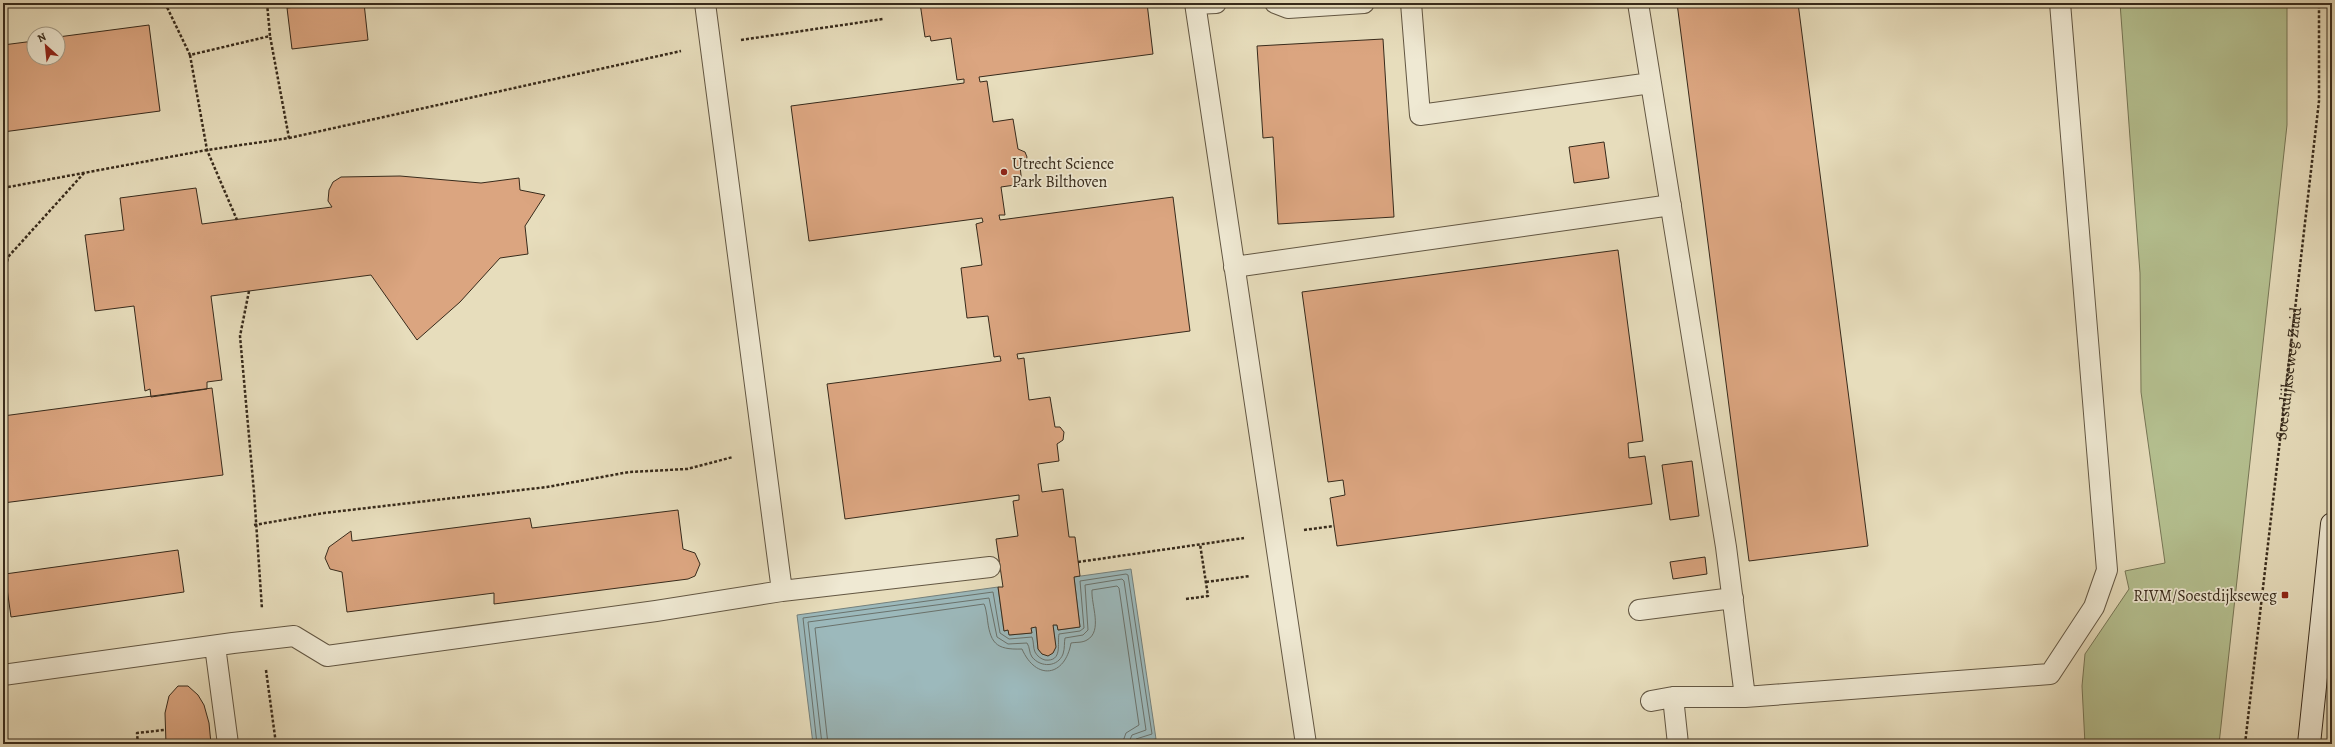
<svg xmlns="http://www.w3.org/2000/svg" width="2335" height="747" viewBox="0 0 2335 747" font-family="Alegreya,serif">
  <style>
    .green { fill: #b5c191; stroke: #767656 }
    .water { fill: #9cb9bc; stroke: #74807c }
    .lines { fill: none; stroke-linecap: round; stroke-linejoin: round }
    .shore { stroke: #6a726c; stroke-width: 1 }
    .building { fill: #dba580; stroke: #372a1b }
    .lane-casing { stroke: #635743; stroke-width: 22 }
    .secondary-casing { stroke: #372a1b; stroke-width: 24 }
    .path { stroke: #372a1b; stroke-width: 2.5; stroke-dasharray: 3 2; stroke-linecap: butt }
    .lane { stroke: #efe9d3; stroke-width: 20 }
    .secondary { stroke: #efe9d3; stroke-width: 22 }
    .poi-dot { fill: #8f2418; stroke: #efe9d3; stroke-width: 1.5 }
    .labels { text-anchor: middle; stroke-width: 3.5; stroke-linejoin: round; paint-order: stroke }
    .poi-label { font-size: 16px; fill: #372a1b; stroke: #efe9d3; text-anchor: start }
    .street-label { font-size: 16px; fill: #372a1b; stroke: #efe9d3 }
  </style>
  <rect width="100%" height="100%" fill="#e7ddbc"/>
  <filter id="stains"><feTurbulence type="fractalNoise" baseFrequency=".005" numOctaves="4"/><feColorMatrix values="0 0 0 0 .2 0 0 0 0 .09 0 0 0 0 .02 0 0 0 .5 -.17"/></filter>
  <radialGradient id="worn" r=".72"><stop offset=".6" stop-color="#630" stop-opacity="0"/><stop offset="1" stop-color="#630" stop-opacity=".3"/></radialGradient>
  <!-- green -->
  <path class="green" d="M2120,3H2287V125L2219,744H2085L2082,686L2085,654L2129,589L2125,571L2165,563L2141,392L2140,273Z"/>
  <!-- water -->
  <path class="water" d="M1131,569L1156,739L1124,744H813L797,615L998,587L1004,631L1008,630L1010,635L1031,633V628L1036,627L1038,649L1042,654C1061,660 1054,636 1053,625H1057L1058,630L1080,627L1074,577Z"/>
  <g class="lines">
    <!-- shore -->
    <path class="shore" d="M817,744L803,618L993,592L1000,633L1009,639L1032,637C1034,642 1033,648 1035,652C1037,656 1041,659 1045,660C1063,662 1057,643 1059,634L1080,631L1084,628L1080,581L1126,574L1128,575L1152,734L1136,739L1134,744
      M822,744L808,622L989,598L997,637L1008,644L1027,643C1030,647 1029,653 1032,657C1041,668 1058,667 1063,654C1065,648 1064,643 1065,638L1083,635L1088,630L1085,585L1122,579L1124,581L1146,730L1132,735L1128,744
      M828,744L815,628L984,604C986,608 986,612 987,616C990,643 995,650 1022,649C1036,681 1065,677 1071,643C1076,642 1082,643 1087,640C1103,631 1091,605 1092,590L1117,586L1119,588L1139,725L1126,733L1122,744"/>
  </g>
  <!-- building -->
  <path class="building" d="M329,3H364L368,40L292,49L287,8Z
    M920,3H1147L1153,54L979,77L980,82L987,81L993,122L1013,119L1018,149L1025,152L1027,157L1025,164L1020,166L1022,184L1001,187L1005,215H999L1000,220L1173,197L1190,331L1017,354L1018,359L1024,358L1029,400L1050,397L1055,427H1060L1064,432L1063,440L1057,444L1059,461L1038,464L1042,492L1063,489L1069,537H1075L1080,576L1074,577L1080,627L1058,630L1057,625H1053L1056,647L1053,653L1048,656L1042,654L1038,649L1036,627L1031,628L1032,633L1009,635L1008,630L1004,631L998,587H1003L996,539L1018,536L1013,501L1019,500V495L845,519L827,384L1001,361L1000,356L994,357L988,316L967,318L961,268L982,265L976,224L983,222L982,218L809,241L791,106L964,83V79L957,80L951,38L931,41L930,36L925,37Z
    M1677,3H1798L1868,546L1749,561Z
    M149,25L160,111L3,132V45L34,41V58H58V37Z
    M1383,39L1394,217L1278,224L1273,137L1263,138L1257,46Z
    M1604,142L1609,178L1574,183L1569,147Z
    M400,176L481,183L519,178L520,190L545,195L525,226L528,254L500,258L460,302L417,340L371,275L211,296L222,380L207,382V389L151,397L150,389L145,391L134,306L95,311L85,235L124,230L120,198L196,188L202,224L332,207L328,201L329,190L333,182L341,177Z
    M1618,250L1643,441L1628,443L1629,458L1645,456L1652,504L1337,546L1330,498L1345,495L1343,480L1328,482L1302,292Z
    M212,388L223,475L3,503V416Z
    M1692,461L1699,516L1670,520L1662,465Z
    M678,510L683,549L695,553L700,564L695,576L688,579L494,604V593L347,612L342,572L330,569L325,558L329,547L351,531L352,541L530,518L532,528Z
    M178,550L184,592L11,617L5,574Z
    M1705,557L1707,574L1673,579L1670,562Z
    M178,686H188L198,695L204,705L209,723L211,744H166L165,713L169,696Z"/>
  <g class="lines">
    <defs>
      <path id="lane" d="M1195,3L1306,744
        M1275,3L1288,8L1364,3
        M1411,3L1420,115L1651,83
        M1638,3L1726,547L1745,697
        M1195,4L1216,3
        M1234,267L1671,205
        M782,591L990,567
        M1639,610L1733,598
        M215,646L228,744
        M3,675L233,643L294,636L327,656L656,611L782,591L705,3
        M1673,697L1678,744
        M1651,701L1673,697H1745L2050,674L2094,607L2107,570L2060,3"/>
      <path id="secondary" d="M2309,744L2332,524"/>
    </defs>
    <!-- lane casing -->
    <use href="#lane" class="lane-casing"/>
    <!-- secondary casing -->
    <use href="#secondary" class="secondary-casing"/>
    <!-- path -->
    <g class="path">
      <path d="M165,3L190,55L270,36L267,3"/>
      <path d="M741,40L883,19"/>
      <path d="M190,55L207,150L237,220"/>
      <path d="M289,138L681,51"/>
      <path d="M3,188L207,150L289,138L270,36"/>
      <path d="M3,281L8,257L84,173"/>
      <path d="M249,291L240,336L254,492L262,609"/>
      <path d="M254,525L324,513L547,487L629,472L687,469L733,457"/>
      <path d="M1304,530L1334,526"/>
      <path d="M1078,562L1244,538"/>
      <path d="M1206,582L1250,576"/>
      <path d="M1186,599L1208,596L1200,544"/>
      <path d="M266,670L276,744"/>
      <path d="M138,744L137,733L164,730"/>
      <path id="s1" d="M2245,744L2319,101V3"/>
    </g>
    <!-- lane -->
    <use href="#lane" class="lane"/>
    <!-- secondary -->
    <use href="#secondary" class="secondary"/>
  </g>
  <!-- markers -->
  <g class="poi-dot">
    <circle cx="1004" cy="172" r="4"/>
    <rect x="2281" y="591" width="8" height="8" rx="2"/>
  </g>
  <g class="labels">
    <!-- poi labels -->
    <g class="poi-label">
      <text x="1012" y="169">Utrecht Science<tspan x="1012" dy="18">Park Bilthoven</tspan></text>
      <text x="2277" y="601" text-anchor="end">RIVM/Soestdijkseweg</text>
    </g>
    <!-- street labels -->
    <g class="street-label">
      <text dy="6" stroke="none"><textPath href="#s1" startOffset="373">Soestdijkseweg Zuid</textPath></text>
    </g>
  </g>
  <!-- margin -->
  <rect width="2335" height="747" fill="none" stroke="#e7ddbc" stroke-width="16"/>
  <rect x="4" y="4" width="2327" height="739" fill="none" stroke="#372a1b" stroke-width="2"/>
  <rect x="8" y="8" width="2319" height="731" fill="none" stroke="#372a1b"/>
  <!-- north arrow -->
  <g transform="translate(46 46) rotate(333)"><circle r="19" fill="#efe9d3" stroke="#a59d89"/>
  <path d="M0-3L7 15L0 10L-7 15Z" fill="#8f2418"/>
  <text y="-6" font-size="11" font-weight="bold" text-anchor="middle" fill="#372a1b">N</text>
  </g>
  <rect width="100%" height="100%" filter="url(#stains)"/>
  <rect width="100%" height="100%" fill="url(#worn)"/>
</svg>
